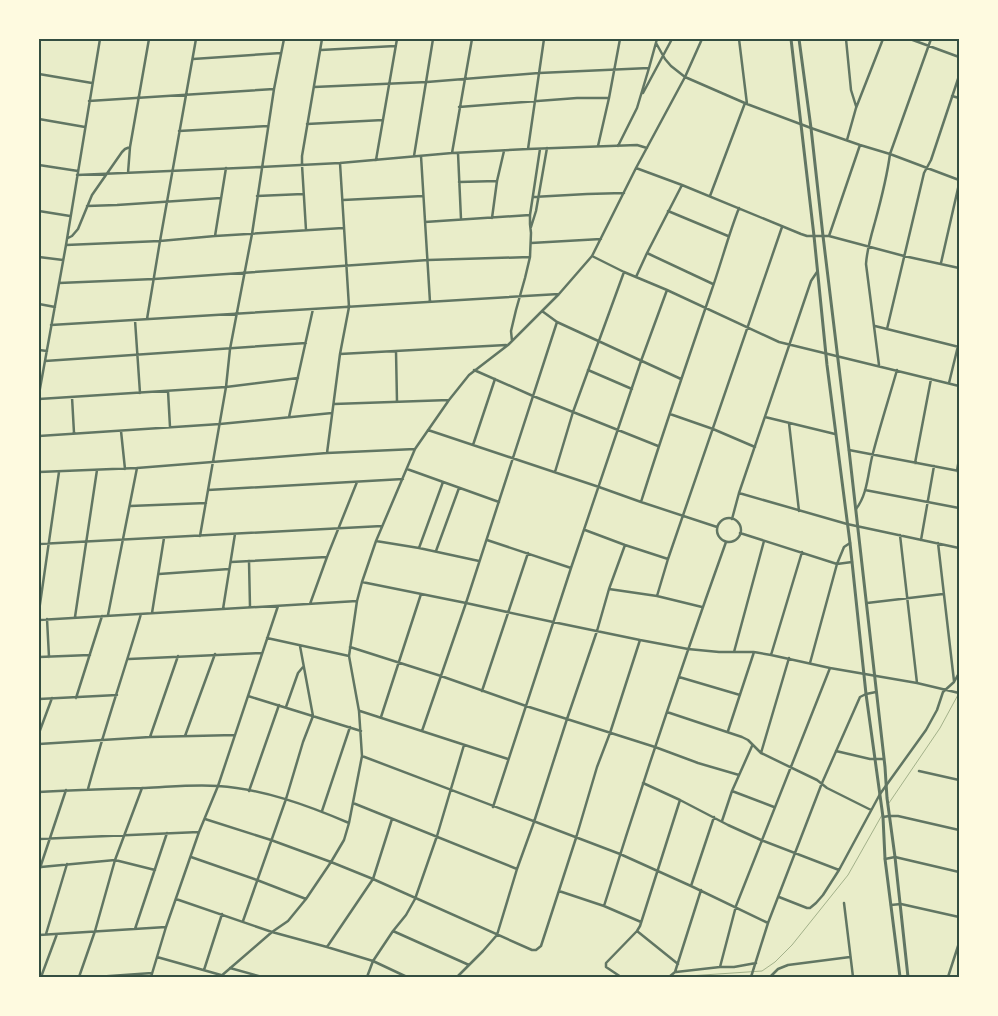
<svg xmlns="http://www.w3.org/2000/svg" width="998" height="1016" viewBox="0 0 998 1016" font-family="Figtree,sans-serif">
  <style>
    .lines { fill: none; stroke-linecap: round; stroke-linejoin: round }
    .stream { stroke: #a3b18a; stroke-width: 1 }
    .minor { stroke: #617663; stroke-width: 2.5 }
    .tertiary { stroke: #617663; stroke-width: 3 }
    .neatline { fill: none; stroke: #344e41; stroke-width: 2 }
  </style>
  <rect width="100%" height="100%" fill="#e9edc9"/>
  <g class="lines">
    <!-- stream -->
    <path class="stream" d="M889,803L940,728L959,693
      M674,977L762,971L775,962L792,945L848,875L882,815"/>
    <!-- minor -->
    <path class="minor" d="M739,39L747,104
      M846,39L851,90L856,106
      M910,39L959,57
      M656,43L665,59L671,66L685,77L747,104L811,128L860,145L890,154L959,180
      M321,50L395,46
      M193,59L281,53
      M39,74L92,83
      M314,87L427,82L539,73L649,68L657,39
      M643,93L672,39
      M952,96L959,98
      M89,101L274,89
      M459,107L577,98H609
      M39,119L85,127
      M307,124L383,120
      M179,131L268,126
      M847,140L856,108L883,39
      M598,146L609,98L620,39
      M618,146L637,108L649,68
      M528,149L544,39
      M452,153L472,39
      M458,153L461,219
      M414,156L433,39
      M421,156L430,302
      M376,160L397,39
      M39,165L78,171
      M636,168L682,185L801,234L807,236H829L904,256L959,268
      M128,173L130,147L149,39
      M77,175L261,167L340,163L452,153L528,149L637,145L647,148
      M459,182L497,181
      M257,196L303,194
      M710,196L745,103
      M533,197L587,194L624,193
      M343,200L423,196
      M87,206L117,205L221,198
      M39,211L70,216
      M668,211L728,236
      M492,218L497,181L504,151
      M425,222L530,215
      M531,227L536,211L547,148
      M306,230L302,165V156L322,39
      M215,236L226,168
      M829,236L860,145
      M68,238L72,236L78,229L92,195L122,152L125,149L130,147
      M531,243L601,239
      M66,245L160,241L215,236L343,228
      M647,253L713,284
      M592,256L624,272L667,290L779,342L959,386
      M39,257L63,260
      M941,263L959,184
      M636,277L647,253L682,185
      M59,283L154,279L428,260L530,257
      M39,304L55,307
      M542,311L557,322L681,379
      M147,319L160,241L196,39
      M135,320L140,393
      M51,325L559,294
      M875,326L959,347
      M887,329L924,173L931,160L959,76
      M512,341L511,331L516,310L525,278L530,257L531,233L530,224V215L540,149
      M39,350L47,351
      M396,351L397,402
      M340,354L506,345
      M45,361L306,343
      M879,365L866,264C867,249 871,236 875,222C881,200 887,177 890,154L931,39
      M474,370L533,396L658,446
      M588,370L632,389
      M949,383L958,346
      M168,391L170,427
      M39,394L66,245L100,39
      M72,397L74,433
      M39,399L226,387L298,378
      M334,404L449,400
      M670,414L713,429L755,447
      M289,417L313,309
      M765,417L835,434
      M789,423L799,511
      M428,430L599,487L641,502L717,527
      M121,431L125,469
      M39,436L220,424L332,413
      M473,445L495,379
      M849,450L959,471
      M327,453L340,354L349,307L340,163
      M915,463L931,379
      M407,469L499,502
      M957,471L959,459
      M39,472L137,468L327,453L415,449
      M555,472L573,412L624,272
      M208,490L403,479
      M865,490L959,508
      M739,493L847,524L959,548
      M641,502C663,432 687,362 711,292C721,264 728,236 739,208
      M130,506L206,503
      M856,509C868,494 868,471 873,453C880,426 889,398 897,370
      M717 530a12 12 0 1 1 24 0a12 12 0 1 1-24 0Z
      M732,519L739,493L811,281L817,272
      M585,530L625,545L668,559
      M740,533L837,564L852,562
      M900,535L917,683
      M200,536L226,387L230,349L252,234L274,89L284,39
      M487,540L571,568
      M921,540L934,466
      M376,541L419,548L479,561
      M938,543L954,681
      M39,544L382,526
      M419,548L443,482
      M436,551L459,488
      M249,561L250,607
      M231,562L327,557
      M159,574L229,569
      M362,582L466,603L553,622L640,640L688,649L719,652H754L771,655L830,668L917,683L959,693
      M609,589L657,596L702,607
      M657,596L668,559L782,227
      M867,603L943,594
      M310,604L327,557L357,482
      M223,609L235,534
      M39,611L59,472
      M152,613L164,538
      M108,615L137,468
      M75,617L97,470
      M47,619L49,657
      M39,620L357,601
      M267,638L349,656
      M350,647L441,676L526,706L655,747L698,763L739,775
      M734,652L764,541
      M771,655L802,552
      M39,657L90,655
      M129,659L262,653
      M810,663L837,564L844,547L850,543
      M679,677L740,695
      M482,691L528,553
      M248,696L361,731
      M76,698L102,616
      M39,699L117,695
      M286,707L298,673L303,667
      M360,711L508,759
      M667,712L742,737L748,740L761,753L817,780L827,788L871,810
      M381,717L421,594
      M422,731L466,603L557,322
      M728,731L754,652
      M39,733L52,698
      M185,736L215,654
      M150,737L178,656
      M39,744L150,737L235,735
      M836,751L870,759H884
      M761,753L789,658
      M362,756L620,854L691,886L768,923L822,783L860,697L866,694L876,692
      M919,771L959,780
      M643,783L680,800L728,825L761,840L839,870
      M88,789C104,730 124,672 141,614
      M249,791L279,705
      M732,791L774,807
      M39,792C74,790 110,789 145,788C169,787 194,784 218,786C263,789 307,805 349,823
      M353,803L517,869
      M493,807L571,568L641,361L667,290
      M322,811L350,727
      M883,817L889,816H898L959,830
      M205,819L271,840L331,862L373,879L532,950H536L541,946L576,838L597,767L610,733L640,640
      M722,821L732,791L752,746
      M39,839L199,832
      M191,857L257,880L306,899
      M885,859L895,857L959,872
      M41,867L115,860L155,870
      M39,871L66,790
      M691,886L714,817
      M559,891L604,906L641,922
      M779,897L807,908H810L816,903L823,895L839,870L880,794L926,730L937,710L943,692L954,682L959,673
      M176,899L272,932L327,947L373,961L407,977
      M844,903L853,977
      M891,905L901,904L959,917
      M604,906C642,784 683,662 726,542
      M243,921L286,799L303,742L313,716L300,646
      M135,929L167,833
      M393,931L469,965
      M637,931L678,964
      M46,934L67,864
      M39,935L166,927
      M327,947L373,879L392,819
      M157,957L221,975
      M720,967L736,906L830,668
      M230,968L262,977
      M204,970L222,914
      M676,972L720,967H734L756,963
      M41,977L57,934
      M79,977L95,931L115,860L142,788
      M96,977L152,973
      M151,977L166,927L199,832L218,786L278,606
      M220,977L272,932L288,921L306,899L331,862L344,840L349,823L362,756L359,711L349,656L357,601L362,582L376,541L415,449L449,400L469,375L508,345L559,294L592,256L636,168L685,77L702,39
      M367,977L373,961L393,931L406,915L415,899L437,836L464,745
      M457,977L483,951L497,935L517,869L534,822L567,719L597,631L609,589L625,545
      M621,977L606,967V963L637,931L640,926L680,800
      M669,977L675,972L701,890
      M751,977L768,923
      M770,977L778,969L788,965L850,957
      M948,977L959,943"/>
    <!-- tertiary -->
    <path class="tertiary" d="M791,39L814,236L827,365L850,543L866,694L883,817L885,859L900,977
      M799,39L811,128L823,236L849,450L885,767L887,798L895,857L908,977"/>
  </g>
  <!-- border -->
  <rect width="998" height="1016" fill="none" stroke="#fefae0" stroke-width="80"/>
  <rect x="40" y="40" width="918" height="936" class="neatline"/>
</svg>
